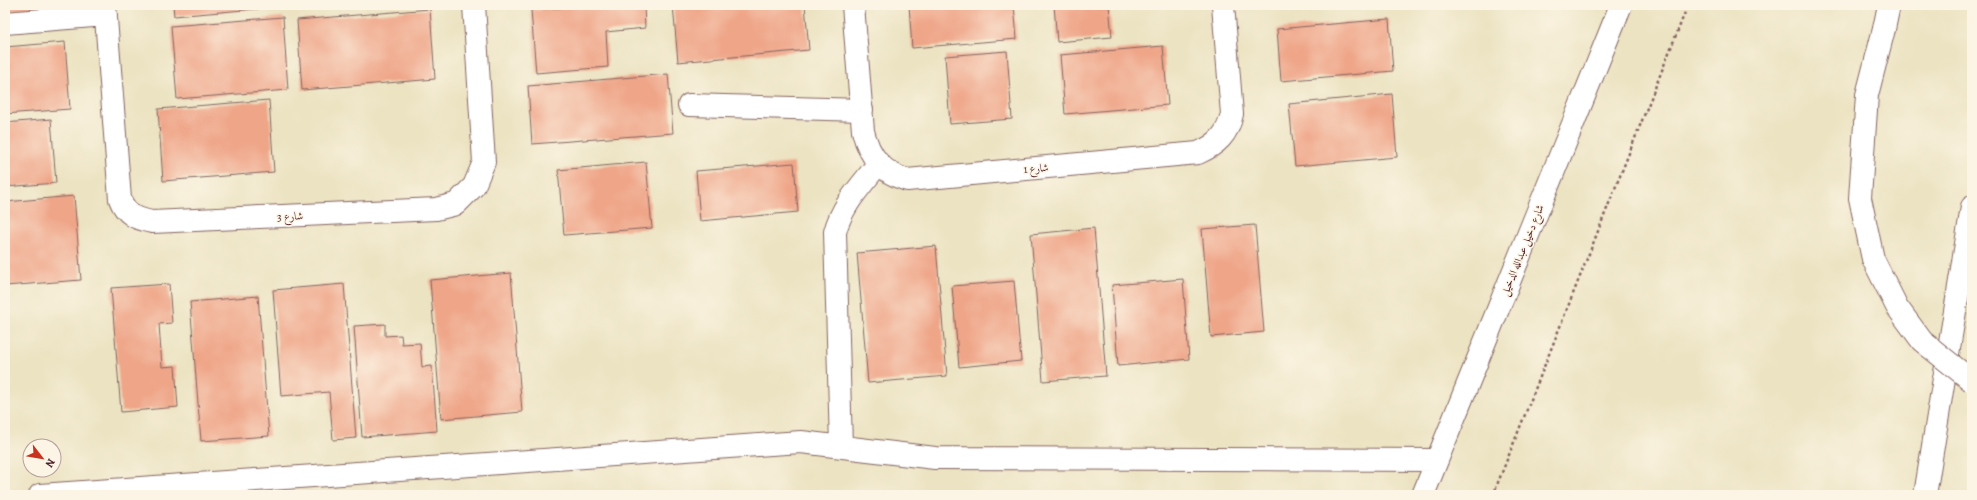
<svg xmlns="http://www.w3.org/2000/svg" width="1977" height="500" viewBox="0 0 1977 500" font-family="Alegreya,Amiri,serif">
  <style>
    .building { fill: #efa588 }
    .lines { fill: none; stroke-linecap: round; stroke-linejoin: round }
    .minor-casing { stroke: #836460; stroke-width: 24 }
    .highway-casing { stroke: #836460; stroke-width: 24 }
    .path { stroke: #836460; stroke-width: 2.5; stroke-dasharray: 3 3; stroke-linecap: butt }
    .minor { stroke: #fff; stroke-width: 22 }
    .highway { stroke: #fff; stroke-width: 22 }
    .highway-bridge-casing { stroke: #836460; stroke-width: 24; stroke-linecap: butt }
    .highway-bridge { stroke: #fff; stroke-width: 22 }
    .labels { text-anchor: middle; stroke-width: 3; stroke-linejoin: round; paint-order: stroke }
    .street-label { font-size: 11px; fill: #4a1f2b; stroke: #fcf5e5 }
  </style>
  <rect width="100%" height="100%" fill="#fcf5e5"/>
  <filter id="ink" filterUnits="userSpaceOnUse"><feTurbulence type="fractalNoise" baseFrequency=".025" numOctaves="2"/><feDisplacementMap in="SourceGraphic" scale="8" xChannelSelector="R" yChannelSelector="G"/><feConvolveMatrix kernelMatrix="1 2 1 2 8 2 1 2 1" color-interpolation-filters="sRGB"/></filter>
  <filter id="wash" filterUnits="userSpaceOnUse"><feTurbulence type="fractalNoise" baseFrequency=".012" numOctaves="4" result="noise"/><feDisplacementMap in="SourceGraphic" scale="16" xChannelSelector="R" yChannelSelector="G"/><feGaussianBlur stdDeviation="0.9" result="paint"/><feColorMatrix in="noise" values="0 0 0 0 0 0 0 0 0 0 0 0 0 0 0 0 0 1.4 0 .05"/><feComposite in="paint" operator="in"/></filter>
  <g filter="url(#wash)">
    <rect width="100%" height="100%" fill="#ece3c2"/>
    <g id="blocks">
      <!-- building -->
      <path class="building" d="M5,5H61L62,13L5,17Z
        M173,5H279V7L174,16Z
        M598,5H644L645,28L606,32L608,67L536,73L531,10Z
        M673,5H805L809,50L678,62Z
        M909,5H1014L1017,39L912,48Z
        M1054,5H1109L1112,37L1057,42Z
        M430,9L435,79L302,90L297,20Z
        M283,17L288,90L177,99L171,26Z
        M1389,19L1393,71L1281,81L1277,29Z
        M65,42L70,109L5,114V47Z
        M1163,46L1168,105L1065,114L1060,55Z
        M1007,51L1012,119L950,124L945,56Z
        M668,74L673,133L532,144L528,86Z
        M1392,94L1397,157L1295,166L1289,104Z
        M269,100L274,172L163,181L158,109Z
        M51,119L56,183L5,187V123Z
        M646,162L652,228L564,235L558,170Z
        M794,163L798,212L700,221L696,171Z
        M74,196L81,280L5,286V202Z
        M1255,225L1264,332L1211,337L1202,229Z
        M1094,228L1106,376L1043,381L1031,234Z
        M936,246L947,376L868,383L857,253Z
        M511,273L522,412L441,419L430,280Z
        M1183,279L1189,359L1118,366L1112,285Z
        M1014,281L1021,361L959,367L952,286Z
        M169,284L172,323L159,324L162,367L175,366L178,407L121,412L111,288Z
        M344,284L356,438L333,440L329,392L281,396L273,290Z
        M258,296L269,436L201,441L190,302Z
        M385,324V336L401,335L402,344L420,343L422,367L432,366L437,431L362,437L354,326Z"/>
    </g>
  </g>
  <g filter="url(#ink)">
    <use href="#blocks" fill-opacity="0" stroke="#836460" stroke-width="1"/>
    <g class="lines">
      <defs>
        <path id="minor" d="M105,5L120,199C126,215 137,219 152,222L436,209L456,204L474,186L484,162L474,5
          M853,5L863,131C869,156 882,173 907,180L1198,153C1217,145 1228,134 1232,114L1223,5
          M5,23L106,15
          M689,105L862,110
          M841,446L835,232C842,205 861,186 878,164
          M40,495L801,442L935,458L1437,460
          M1423,495L1621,5"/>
        <path id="highway" d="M1884,29L1889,5
          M1925,495L1972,207"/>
      </defs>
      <!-- minor casing -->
      <use href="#minor" class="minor-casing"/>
      <!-- highway casing -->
      <use href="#highway" class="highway-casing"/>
      <!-- path -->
      <path class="path" d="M1493,495L1688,5"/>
      <!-- minor -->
      <use href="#minor" class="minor"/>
      <!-- highway -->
      <use href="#highway" class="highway"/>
      <defs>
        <path id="highway-bridge" d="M1884,29L1867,95L1860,198L1873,259L1897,307L1922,341L1972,381"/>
      </defs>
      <!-- highway-bridge casing -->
      <use href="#highway-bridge" class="highway-bridge-casing"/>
      <!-- highway-bridge -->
      <use href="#highway-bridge" class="highway-bridge"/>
    </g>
  </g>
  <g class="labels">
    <!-- street labels -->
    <g class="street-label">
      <text transform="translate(1036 168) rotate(-5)" y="4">شارع 1</text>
      <text transform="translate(290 216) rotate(-3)" y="4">شارع 3</text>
      <text transform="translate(1522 250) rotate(-68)" y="4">شارع دخيل عبدالله الدخيل</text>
    </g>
  </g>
  <!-- margin -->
  <rect width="1977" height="500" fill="none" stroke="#fcf5e5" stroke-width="20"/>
  <!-- north arrow -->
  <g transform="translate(42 458) rotate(121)"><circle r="19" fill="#fcf5e5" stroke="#b59f9b"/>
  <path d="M0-3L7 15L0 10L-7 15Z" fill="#c8321e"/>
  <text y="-6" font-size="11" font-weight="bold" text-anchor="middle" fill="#4a1f2b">N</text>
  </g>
</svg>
